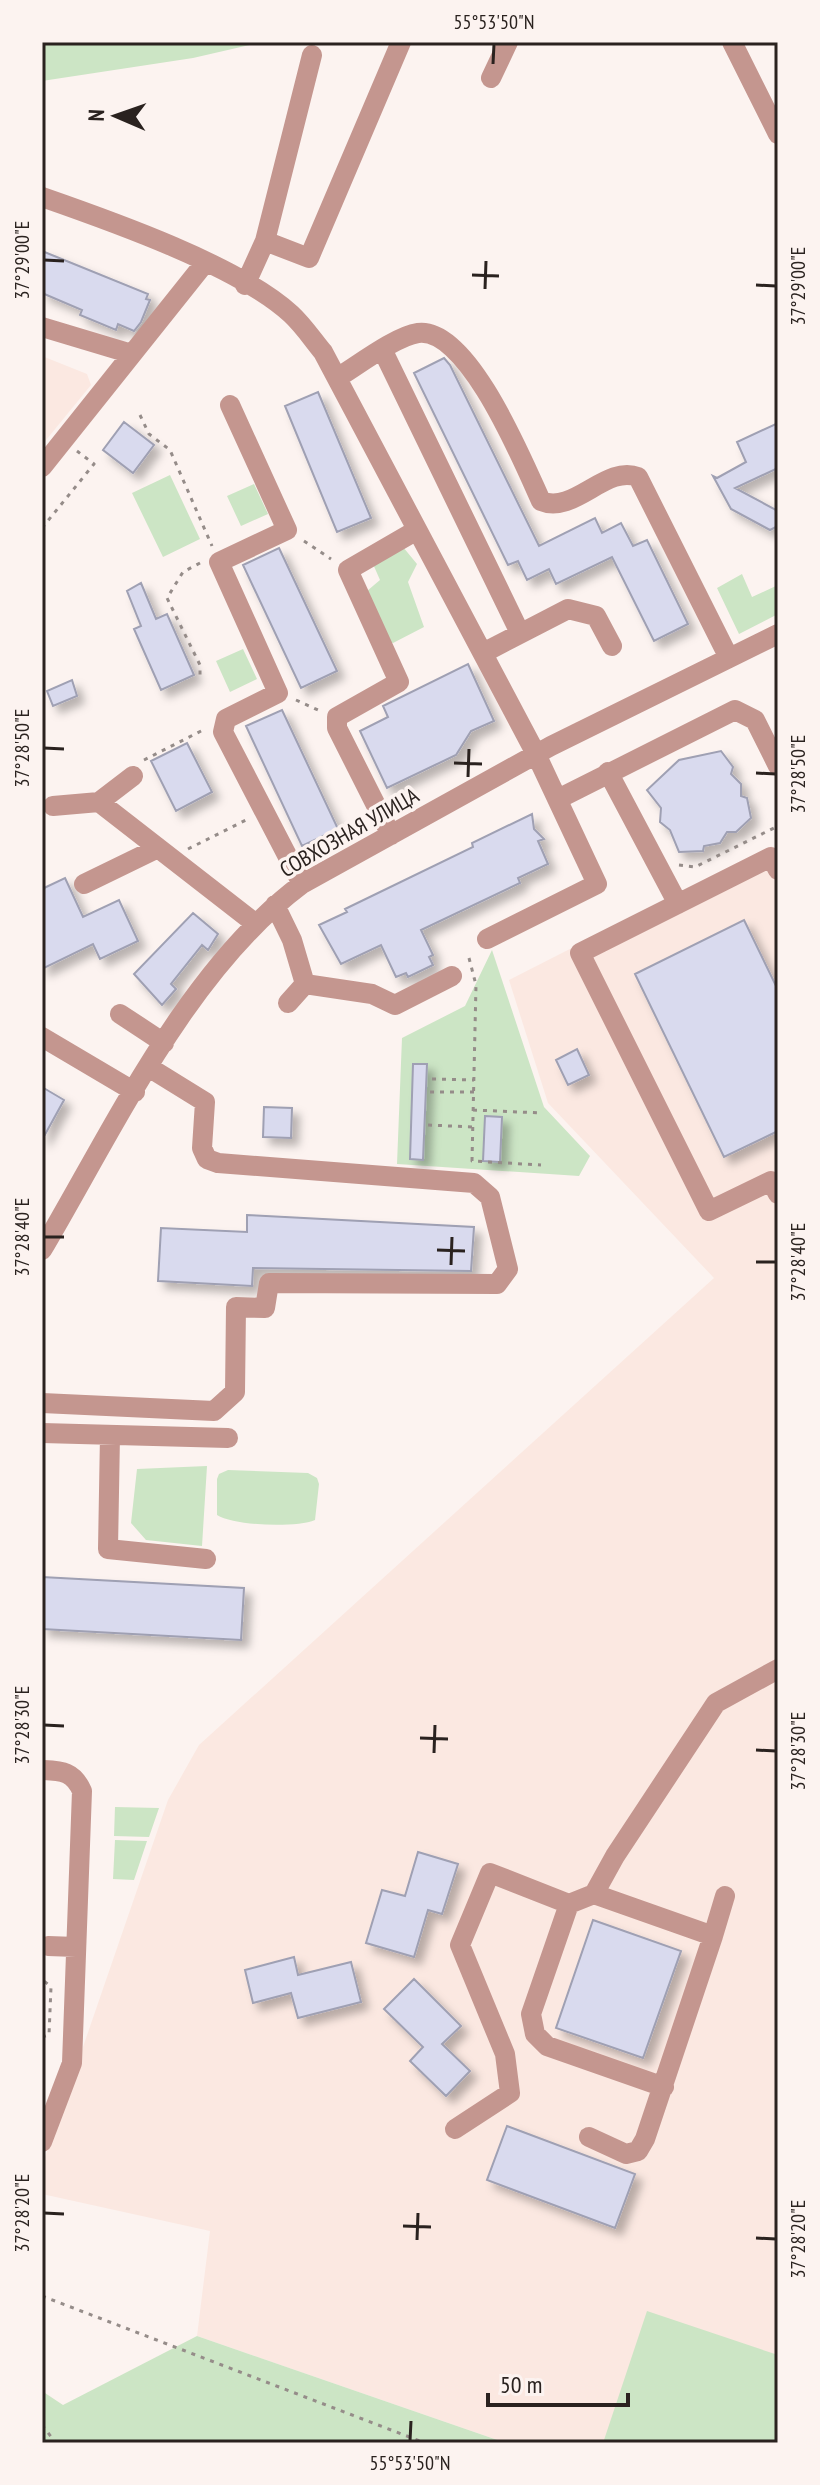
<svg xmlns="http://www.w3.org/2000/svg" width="820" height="2485" viewBox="0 0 820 2485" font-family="'PT Sans Narrow',sans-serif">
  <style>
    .built { fill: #fbe8e1 }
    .green { fill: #cce5c5 }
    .building { fill: #d9daee; stroke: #9fa0b3; stroke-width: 2; filter: url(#shadow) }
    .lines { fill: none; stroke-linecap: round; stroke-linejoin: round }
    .path { stroke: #958c89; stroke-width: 3; stroke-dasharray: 4 6; stroke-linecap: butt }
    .minor { stroke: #c4968f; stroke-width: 20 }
    .ticks { fill: none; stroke: #2a221f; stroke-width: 3 }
    .labels { text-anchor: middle; stroke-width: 7; stroke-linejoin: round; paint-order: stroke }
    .street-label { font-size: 22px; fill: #2a221f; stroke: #fcf3f0 }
    .neatline { fill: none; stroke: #2a221f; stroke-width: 3 }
    .ticks-label { font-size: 20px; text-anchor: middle; fill: #2a221f }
  </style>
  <defs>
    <filter id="shadow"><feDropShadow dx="7" dy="7" stdDeviation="4" flood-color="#0004"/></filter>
  </defs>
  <rect width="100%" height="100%" fill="#fcf3f0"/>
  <!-- built -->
  <path class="built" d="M42,356L87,374L91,385L42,445Z
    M772,846L778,858V2443H506L197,2336L210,2231L42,2194V2166L168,1800L199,1745L714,1278L548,1103L509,980Z"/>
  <!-- green -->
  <path class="green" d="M42,42H262L193,58L42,81Z
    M170,475L200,539L163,557L132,493Z
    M254,484L268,514L241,526L227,496Z
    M403,547L417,564L408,582L424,627L393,643L389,642L367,591L380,580L373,564Z
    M742,574L752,597L778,585V614L739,634L717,588Z
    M243,649L257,679L230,692L216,661Z
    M492,950L544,1107L590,1156L579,1176L397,1164L402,1038L465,1006Z
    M207,1466L202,1546L146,1540L131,1523L137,1469Z
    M228,1470L308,1473L317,1478L319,1484L315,1520C296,1528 235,1526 217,1515V1479L219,1474Z
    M115,1807L159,1808L149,1837L114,1836Z
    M115,1840L147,1841L134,1880L113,1879Z
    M647,2311L778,2355V2443H603Z
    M197,2336L506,2443H42V2391L63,2405Z"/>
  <!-- building -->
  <path class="building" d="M42,251L148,294L146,299L150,300L141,322L134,331L118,324L116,330L80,315L82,310L42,293Z
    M444,358L450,365L539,546L595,518L602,533L621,523L633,546L647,540L688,624L654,641L612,557L556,584L549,569L527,580L518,561L508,565L414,373Z
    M318,392L371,518L337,532L285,406Z
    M124,422L154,445L133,473L103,450Z
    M778,423V468L735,488L778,511V526L770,530L731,509L713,476L717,478L746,462L737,442Z
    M279,548L337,671L301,688L243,565Z
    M141,583L156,619L167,614L194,675L161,690L134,629L141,626L127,591Z
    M468,664L494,721L471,731L456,755L387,788L360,731L388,717L383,706Z
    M72,680L77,696L53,706L47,691Z
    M282,710L338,829L302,846L246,726Z
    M187,743L212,792L176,811L151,761Z
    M721,751L733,767L731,774L741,784V796L747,798L751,818L736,832H727L720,843L704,846L703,851L679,852L670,830L660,822L661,808L647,790L679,760Z
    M532,814L534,829L544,839L538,841L548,864L518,878L520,883L421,930L433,955L429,957L433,965L408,977L406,973L396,977L381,945L341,964L319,925L347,912L345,909L473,847L472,843Z
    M65,878L83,917L119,900L138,941L100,959L93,944L42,969V889Z
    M193,913L218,934L208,950L202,945L171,984L176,989L162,1005L134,974Z
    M744,920L778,990V1131L724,1157L635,974Z
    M577,1049L589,1075L568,1085L556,1060Z
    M413,1064H427L423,1160L410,1159Z
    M42,1087L64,1100L42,1140Z
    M264,1107L292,1108L291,1138L263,1137Z
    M485,1116L502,1117L500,1162L483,1161Z
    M247,1215L474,1227L471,1271L253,1268L252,1286L158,1281L161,1228L247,1232Z
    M42,1577L244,1588L241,1640L42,1629Z
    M418,1852L458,1864L442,1914L428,1910L414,1957L366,1943L382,1890L405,1896Z
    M593,1920L681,1951L643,2058L556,2028Z
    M294,1957L298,1975L351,1962L361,2002L298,2018L291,1993L253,2003L245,1970Z
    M414,1979L461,2026L442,2044L470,2071L446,2096L410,2061L423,2047L384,2009Z
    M507,2126L635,2174L615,2228L487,2180Z"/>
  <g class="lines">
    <!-- path -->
    <path class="path" d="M140,415L149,434L170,450L212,546
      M42,528L94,464L77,451
      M304,541L331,559
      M200,563L183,572L167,598L200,665V679
      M296,700L318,710
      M144,760L205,729
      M188,849L246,820
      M679,865L695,867L778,826
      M469,958L476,985L472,1161L541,1165
      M432,1079L474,1080
      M430,1092H474
      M473,1110L542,1113
      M428,1125L473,1127
      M42,2013L43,1981
      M42,2037L49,2035L51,1987L44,1981
      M42,2296L425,2443
      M42,2425L56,2443"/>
    <!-- minor -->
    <path class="minor" d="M732,42L778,134
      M491,78L508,42
      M42,197C111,221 239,266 291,314C303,325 313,340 323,352L536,754L597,884L487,939
      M265,241L309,258L401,42
      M245,285L265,241L312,55
      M42,327L132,354
      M383,351L520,633
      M337,378C357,366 396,336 418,333C468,326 524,464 541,501C574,515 606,464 638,477L729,658
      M230,405L287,530L219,562L278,693L226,719L223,732L302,884
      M42,467L204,264
      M483,653L568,609L596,616L612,646
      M608,772L678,904
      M558,799L735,710L755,720L778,766
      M99,802L133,776
      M53,806L99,802L256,924
      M391,835L337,728V717L399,682L348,570L417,530
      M778,870L771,857L580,953L709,1211L771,1181L778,1194
      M84,884L158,848
      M275,905L292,940L305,984L288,1003
      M305,984L372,994L395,1005L452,976
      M120,1014L164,1043
      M42,1037L135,1092
      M42,1250C114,1128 187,970 302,884L551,746L778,634
      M42,1403L214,1411L235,1392L236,1307L265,1308L269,1283L497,1284L508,1269L490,1197L474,1183L218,1163L207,1159L202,1148L205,1102L150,1068
      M42,1433L228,1438
      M110,1435L108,1549L206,1559
      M42,1770C62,1771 73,1771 82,1791L72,2063L42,2142
      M569,1904L531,2014L535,2034L547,2046L664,2087
      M713,1936L725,1896
      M48,1946L76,1947
      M455,2129L510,2093L505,2054L460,1945L490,1873L569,1904L594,1894L615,1856L716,1703L778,1669
      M589,2137L626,2154L638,2151L645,2139L713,1936L594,1894"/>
  </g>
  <!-- ticks -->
  <path class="ticks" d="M493,64L494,44M44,260L64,261M472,275L499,276M756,285L776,286M485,289L486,261M44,748L64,749M454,763L482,764M756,773L776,774M468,777L469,749M44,1237H64M437,1250L465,1251M756,1262H776M451,1265L452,1237M44,1725L64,1726M420,1738L448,1739M756,1750L776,1751M434,1753L435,1725M44,2213L64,2214M403,2226L431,2227M756,2238L776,2239M417,2240L418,2213M410,2441L411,2421"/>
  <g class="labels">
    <!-- street labels -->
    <g class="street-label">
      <text transform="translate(349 832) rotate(-30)" y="8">СОВХОЗНАЯ УЛИЦА</text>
    </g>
  </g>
  <!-- border -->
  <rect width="820" height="2485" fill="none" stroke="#fcf3f0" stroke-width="88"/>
  <!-- north arrow -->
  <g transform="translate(116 116) rotate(272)" stroke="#fcf3f0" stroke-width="6" paint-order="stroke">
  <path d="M0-6L14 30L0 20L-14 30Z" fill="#2a221f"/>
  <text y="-12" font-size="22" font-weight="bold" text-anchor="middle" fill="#2a221f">N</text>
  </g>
  <!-- scale -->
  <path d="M488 2393v12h140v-12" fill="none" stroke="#2a221f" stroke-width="4"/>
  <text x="500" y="2393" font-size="24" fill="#2a221f" stroke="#fcf3f0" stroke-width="6" paint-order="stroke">50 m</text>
  <rect x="44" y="44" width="732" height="2397" class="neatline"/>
  <g class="ticks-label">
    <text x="494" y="29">55°53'50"N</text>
    <text transform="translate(22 260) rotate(-90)" y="7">37°29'00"E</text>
    <text transform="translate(798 286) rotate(-90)" y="7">37°29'00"E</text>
    <text transform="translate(22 748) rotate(-90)" y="7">37°28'50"E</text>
    <text transform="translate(798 774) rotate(-90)" y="7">37°28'50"E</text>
    <text transform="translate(22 1237) rotate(-90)" y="7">37°28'40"E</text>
    <text transform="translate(798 1262) rotate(-90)" y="7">37°28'40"E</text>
    <text transform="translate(22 1725) rotate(-90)" y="7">37°28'30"E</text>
    <text transform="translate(798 1751) rotate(-90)" y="7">37°28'30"E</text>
    <text transform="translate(22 2213) rotate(-90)" y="7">37°28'20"E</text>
    <text transform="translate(798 2239) rotate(-90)" y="7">37°28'20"E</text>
    <text x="410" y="2470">55°53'50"N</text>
  </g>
</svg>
